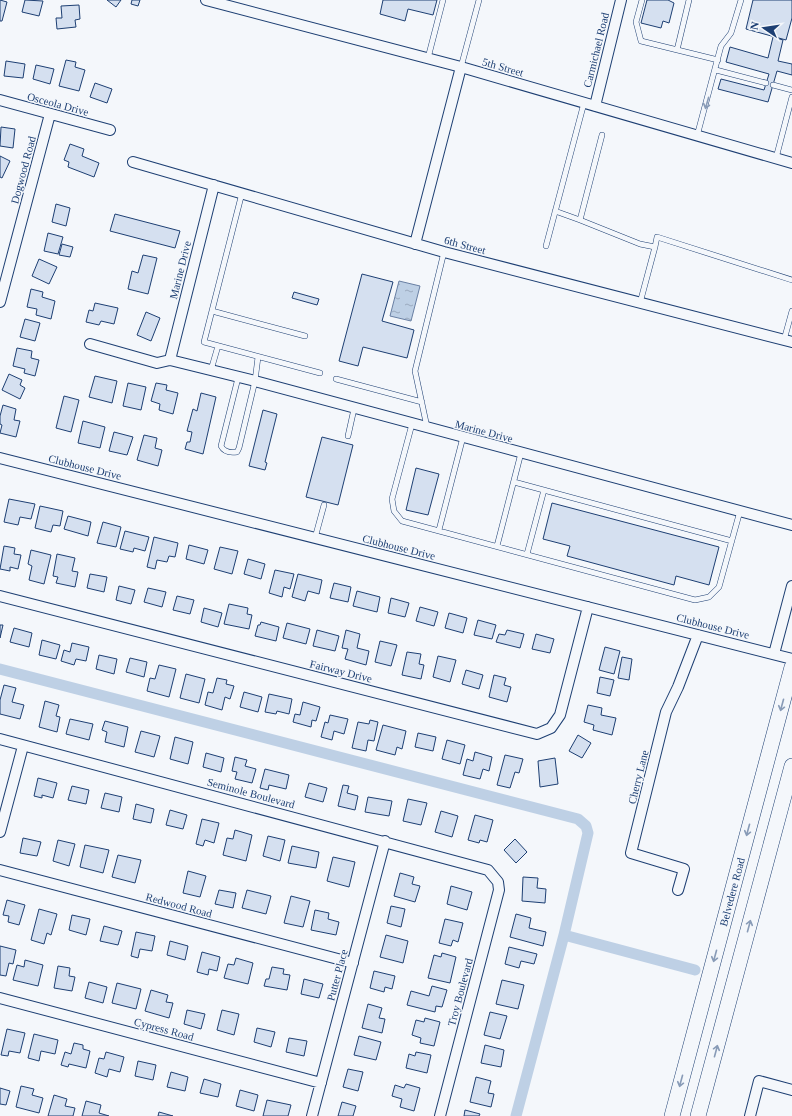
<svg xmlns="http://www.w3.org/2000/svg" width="792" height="1116" viewBox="0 0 792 1116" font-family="'Times New Roman',serif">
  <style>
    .water { fill: url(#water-ripples); stroke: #687fa3 }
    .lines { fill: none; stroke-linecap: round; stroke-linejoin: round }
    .canal { stroke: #bed0e5; stroke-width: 11 }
    .building { fill: #d5e0f0; stroke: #1d3f73 }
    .lane-casing { stroke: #1d3f73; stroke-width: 6 }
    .street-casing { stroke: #1d3f73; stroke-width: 12 }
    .primary-casing { stroke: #1d3f73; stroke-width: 16 }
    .lane { stroke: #f4f7fb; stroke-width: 5 }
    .street { stroke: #f4f7fb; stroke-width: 10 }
    .primary { stroke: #f4f7fb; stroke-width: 15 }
    .oneway { stroke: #889bb7 }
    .labels { text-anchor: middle; stroke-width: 3; stroke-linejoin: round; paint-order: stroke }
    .street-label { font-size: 11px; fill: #1d3f73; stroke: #f4f7fb }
  </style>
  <defs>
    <pattern id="water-ripples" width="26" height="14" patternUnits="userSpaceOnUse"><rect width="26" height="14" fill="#bed0e5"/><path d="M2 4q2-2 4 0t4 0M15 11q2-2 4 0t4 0" fill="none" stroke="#9aaabe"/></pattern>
  </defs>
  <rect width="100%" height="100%" fill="#f4f7fb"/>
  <!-- water -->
  <path class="water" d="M399,281L420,286L411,321L390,316Z"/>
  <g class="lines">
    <!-- canal -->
    <path class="canal" d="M0,669L578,819L586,826L588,833L564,935L516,1116
      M564,935L695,970"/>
  </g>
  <!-- building -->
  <path class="building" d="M0,0L7,2L2,21H0Z
    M25,0L43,1L39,16L22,12Z
    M107,0H121L116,7Z
    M132,0H140L138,6L131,4Z
    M383,0H437L433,15L408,9L405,21L380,14Z
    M647,0H668L674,3L669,23L663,21L661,28L641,23Z
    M753,0H792V18L786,40L746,29Z
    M79,5L80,19L75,20L76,27L57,29L56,18H62L61,6Z
    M773,37L783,40L778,61L792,64V75L777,71L768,102L718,89L721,79L764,90L769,74L726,62L730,47L768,58Z
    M66,60L76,62L75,67L85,70L79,91L59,86Z
    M6,61L25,64L23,78L4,76Z
    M36,65L54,69L50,84L33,79Z
    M95,83L112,89L107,103L90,97Z
    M1,127L15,129L13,148L0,146Z
    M70,144L84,149L82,156L99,163L94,177L68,167L69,162L64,160Z
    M0,156L10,161L2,178L0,177Z
    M56,204L70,208L66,226L52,222Z
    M115,214L180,231L175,248L110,231Z
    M48,233L63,237L58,254L44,251Z
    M62,244L73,247L70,257L59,255Z
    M143,255L157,258L148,294L128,289L132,271L138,273Z
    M39,259L57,267L49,284L32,276Z
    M362,274L393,282L382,321L414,330L407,358L363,347L358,366L339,361Z
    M31,289L43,292L42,297L55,301L51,319L36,315L37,309L27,307Z
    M294,292L319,299L317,305L292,298Z
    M95,303L118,308L114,324L101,321L99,325L86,322L89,310L93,311Z
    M146,312L160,318L151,341L137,335Z
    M25,319L40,323L35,341L20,337Z
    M17,348L32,351L31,358L39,360L35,376L24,373L25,369L13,366Z
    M9,374L22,380L20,385L25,388L20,399L2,390Z
    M95,376L117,381L112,403L89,397Z
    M128,383L146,387L141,410L123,406Z
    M156,383L167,385L166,390L178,393L173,414L159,410L160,404L151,401Z
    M201,393L216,397L203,454L185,449L187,442H190L192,432L187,431L193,409L197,411Z
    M64,396L79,400L71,432L56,428Z
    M3,405L16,409L14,420L20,421L16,437L0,433L2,425L0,424V416Z
    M263,410L277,414L265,462L267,463L265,470L249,466Z
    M83,421L105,427L100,448L78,443Z
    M114,432L133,437L127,455L109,451Z
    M144,435L157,438L155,448L162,450L158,466L137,460Z
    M322,437L353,445L338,505L306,497Z
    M416,468L439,474L428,515L406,510Z
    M9,499L35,504L31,519L20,517L18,525L4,522Z
    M552,503L719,547L709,585L676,576L674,585L567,556L570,546L543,539Z
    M40,506L63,511L60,526L53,525L51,532L35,528Z
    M68,516L91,522L88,536L64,529Z
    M103,522L121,527L116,547L97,543Z
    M125,531L149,537L145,551L134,548L133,552L120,549Z
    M154,537L178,543L175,557L169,556L167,562L157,560L155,569L147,567Z
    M189,545L208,550L204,564L186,559Z
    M4,546L15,548L14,554L21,555L18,569L10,567V571L0,569Z
    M220,547L238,551L232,574L214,569Z
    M31,550L51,555L44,584L29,580L32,566L28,564Z
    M57,554L75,558L72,571L78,572L75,587L56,583L58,577L53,576Z
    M248,559L265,564L261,579L244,574Z
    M275,570L294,574L290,589L284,587L282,597L269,593Z
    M90,574L107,577L104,592L87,588Z
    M298,574L322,580L319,594L308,591L305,601L292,597Z
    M334,583L351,587L348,602L330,598Z
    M119,586L135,590L131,604L116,600Z
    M148,588L166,592L162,607L144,602Z
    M357,591L380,597L377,612L353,606Z
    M177,596L194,600L190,614L173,610Z
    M391,598L409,603L405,617L388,613Z
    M229,604L248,608L247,614L252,615L249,629L224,624Z
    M420,607L438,612L434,626L416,621Z
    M204,608L222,613L218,627L201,622Z
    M449,613L467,618L463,633L445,628Z
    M478,620L496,625L492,639L474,635Z
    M261,622L279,627L276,641L255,636L258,625H260Z
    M287,623L310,629L306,644L283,638Z
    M0,625H3L0,638Z
    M14,628L32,633L29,647L10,642Z
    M317,630L339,636L335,651L313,646Z
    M346,630L360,634L357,648L369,651L366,665L345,659L348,649L342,648Z
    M507,630L524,634L520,648L496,642L499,634L505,635Z
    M536,634L554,639L550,653L532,649Z
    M42,640L60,645L56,659L39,655Z
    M380,641L397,645L391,666L375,662Z
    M72,643L89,647L86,661L76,659L74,665L61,661L64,650L70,652Z
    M605,647L620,651L614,674L599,670Z
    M407,652L421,654L419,664L424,665L421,679L402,675Z
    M99,655L117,659L114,674L96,669Z
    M438,656L456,660L450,682L433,677Z
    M622,657L632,659L629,680L618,678Z
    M130,658L147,662L144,677L126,672Z
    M159,665L176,669L169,697L147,691L150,678L155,679Z
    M466,670L483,675L479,689L462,684Z
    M186,674L205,679L199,703L180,698Z
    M494,675L506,678L504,685L511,687L507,702L489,697Z
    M600,677L614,680L610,696L597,693Z
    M217,678L227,680L226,684L234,686L230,699L225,697L222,710L205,705L208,692L213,693Z
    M4,685L16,688L12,702L24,705L20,719L0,714V700Z
    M244,692L262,697L258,712L240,707Z
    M269,694L292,699L289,714L277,711L276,714L265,712Z
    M45,701L59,705L56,716L60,717L57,732L39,727Z
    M303,702L320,707L316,721L312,720L311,727L293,722L295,714L300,715Z
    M588,705L602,708L601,715L616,718L612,735L593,730L594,725L584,722Z
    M330,715L348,719L344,734L334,731L332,740L321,737L325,722L328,723Z
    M70,719L93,724L89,740L66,734Z
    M370,720L378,722L374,741L368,740L366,751L352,748L358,722L369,724Z
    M105,721L128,727L124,747L105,742L107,732L102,730Z
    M383,725L406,731L402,749L397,747L395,755L376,750Z
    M141,731L160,736L154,757L135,752Z
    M418,733L436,737L433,751L415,747Z
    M578,735L591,743L582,758L569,751Z
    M175,737L193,742L188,764L170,759Z
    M447,740L465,745L460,764L442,759Z
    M475,752L492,757L489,771L483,769L480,779L463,775L467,759L473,761Z
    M206,753L224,758L221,772L203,767Z
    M505,755L523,759L519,773L515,772L510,788L497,785Z
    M235,757L247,760L245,766L256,769L252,783L235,779L237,772L232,771Z
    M555,758L558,784L540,787L538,761Z
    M265,769L289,775L286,789L269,785L268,790L260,788Z
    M38,778L57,783L53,798L42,795V798L34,796Z
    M309,783L327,788L323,802L305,797Z
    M343,785L349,786L347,793L358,796L355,810L338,806Z
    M72,786L89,790L86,804L68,800Z
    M105,793L122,797L119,812L101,808Z
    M368,797L392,801L389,816L365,812Z
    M408,799L427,803L421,825L403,821Z
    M136,804L154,809L151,823L133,819Z
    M170,810L187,815L183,829L166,825Z
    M441,811L458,816L452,837L435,832Z
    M475,815L493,820L487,842L480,840L479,843L468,840Z
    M202,819L219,823L214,843L205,840L203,846L196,844Z
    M235,830L252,835L246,861L223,855L227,838L233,839Z
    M268,836L285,840L280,861L263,856Z
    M23,838L41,842L37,856L20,853Z
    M515,839L527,852L516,863L504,850Z
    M58,840L75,844L69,866L53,861Z
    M85,845L109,850L103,873L80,867Z
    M292,846L319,852L316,868L288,863Z
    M118,855L141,860L135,883L112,877Z
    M333,857L355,862L349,887L327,881Z
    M188,871L206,876L200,897L183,893Z
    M400,873L414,877L412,884L420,886L415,902L394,896Z
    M523,877L538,878L537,888L546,889L545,903L522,901Z
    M451,886L472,892L467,910L447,904Z
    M219,890L236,893L233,908L215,904Z
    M247,890L271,896L266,914L242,908Z
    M291,896L310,901L303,927L284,923Z
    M7,900L25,905L19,925L8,922L9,916L3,915Z
    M391,906L405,909L401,927L387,923Z
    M39,909L57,914L51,935L47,933L44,944L31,940Z
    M315,910L329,913L328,919L339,922L336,935L311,930Z
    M516,914L531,918L529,928L546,932L543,946L510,937Z
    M72,915L90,919L86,935L69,930Z
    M445,919L463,923L458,942L453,940L451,946L439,943Z
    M104,926L122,931L118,945L100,941Z
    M136,932L155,936L152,951L140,949L138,958L131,956Z
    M386,935L408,941L403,963L380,957Z
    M170,941L188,946L185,960L167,955Z
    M0,946L16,950L13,964L9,963L6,976L0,975Z
    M509,947L537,954L534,964L521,961L519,968L505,964Z
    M202,952L220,957L217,971L209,969L208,975L197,972Z
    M442,953L456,957L450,983L428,978L434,955L441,957Z
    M236,958L253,963L248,984L224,978L228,964L234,965Z
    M25,960L43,965L38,986L13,980L17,965L24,967Z
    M58,966L70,968L69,976L75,977L72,991L54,988Z
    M272,967L284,969L283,974L290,975L287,990L264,986L266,979H269Z
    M374,971L395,976L392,989L385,987L384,992L370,988Z
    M304,979L323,984L319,998L301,994Z
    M502,980L524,985L518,1009L496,1004Z
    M89,982L107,987L103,1003L85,998Z
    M117,983L141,989L136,1009L112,1003Z
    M432,986L447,990L442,1007L436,1006L435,1012L407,1005L411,991L429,996Z
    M151,990L168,995L166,1002L173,1003L169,1018L145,1011Z
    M368,1004L382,1008L379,1018L385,1019L382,1033L362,1028Z
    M187,1010L205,1014L201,1029L184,1024Z
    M222,1010L239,1014L234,1035L217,1030Z
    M490,1012L507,1016L500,1039L484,1035Z
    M425,1018L440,1022L434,1046L420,1043L421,1038L412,1035L416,1020L424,1022Z
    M257,1028L275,1032L271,1047L254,1042Z
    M7,1029L25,1033L20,1053L9,1051L8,1056L1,1055Z
    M34,1034L58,1040L55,1054L41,1051L39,1061L28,1058Z
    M359,1036L381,1042L376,1060L354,1055Z
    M289,1038L307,1041L304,1056L286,1052Z
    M74,1043L83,1045V1049L90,1051L86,1068L69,1064L68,1067L61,1065L65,1052L71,1054Z
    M485,1045L504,1050L501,1067L481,1063Z
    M106,1052L124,1057L120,1072L109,1069L107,1077L95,1073L99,1058L104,1059Z
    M416,1052L431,1055L427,1073L406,1068L409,1054L415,1056Z
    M138,1061L156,1065L153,1080L135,1076Z
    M348,1069L363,1072L358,1091L343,1087Z
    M171,1072L188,1077L185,1091L167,1087Z
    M476,1077L491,1081L488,1093L494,1094L491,1107L470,1102Z
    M204,1079L221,1084L218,1097L200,1093Z
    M406,1084L420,1088L414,1111L400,1107L402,1099L392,1096L395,1085L404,1088Z
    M21,1086L34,1089L32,1095L43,1098L39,1113L16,1107Z
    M0,1088L10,1091L6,1105L0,1104Z
    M240,1090L258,1095L254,1111L236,1106Z
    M54,1095L67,1099L65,1106L75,1108L73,1116H48Z
    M267,1100L291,1105L288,1116H263Z
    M86,1101L101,1105L99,1113L109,1116H82Z
    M342,1102L356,1106L353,1116H338Z
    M465,1110L480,1114L479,1116H464Z
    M159,1112L173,1116H158Z"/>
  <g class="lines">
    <defs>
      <path id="lane" d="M642,0L636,22L641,41L718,60
        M677,50L689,0
        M428,58L443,0
        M461,67L479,0
        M716,70L766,83
        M773,85L792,90
        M602,135L580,220L640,244L655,247L640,303
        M697,136L721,46L731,33L741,0
        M776,158L792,97
        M242,193L204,342L320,373
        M555,211L580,220
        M546,246L584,103
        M655,247L657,237L792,280
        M212,311L305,336
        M784,340L792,311
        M211,370L218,346
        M238,378L221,446C224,452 230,453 237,452L239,448L255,381L258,357
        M336,379L422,402
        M412,424L392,499L394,511L402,521L695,600L709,597L719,587L740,511
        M427,427L415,371L444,252
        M348,436L354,409
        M514,482L732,541
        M439,530L463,437
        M315,538L324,505
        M497,546L521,453
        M527,554L544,490"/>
      <path id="street" d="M206,0L461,67L792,163
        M0,100L110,130
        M595,106L621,0
        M133,162L444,252L792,342
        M415,244L461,67
        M0,302L50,114
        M90,344L157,363L170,360L255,381L792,525
        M170,360L214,185
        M0,458L792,659
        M0,596L537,734L551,728L560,715L588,607
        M774,654L792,586
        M0,739L488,870L498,882L499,890L440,1116
        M0,832L23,746
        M0,870L353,963
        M678,890L684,869L631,853L666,712L678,687L698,635
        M0,998L321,1083
        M312,1116L385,841
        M750,1116L759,1081L792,1090"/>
      <path id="primary" d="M672,1116L792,667
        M698,1116L792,766"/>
    </defs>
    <!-- lane casing -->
    <use href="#lane" class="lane-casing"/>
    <!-- street casing -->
    <use href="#street" class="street-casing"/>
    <!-- primary casing -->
    <use href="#primary" class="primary-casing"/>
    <!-- lane -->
    <use href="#lane" class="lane"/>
    <!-- street -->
    <use href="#street" class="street"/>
    <!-- primary -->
    <use href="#primary" class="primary"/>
  </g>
  <!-- one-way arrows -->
  <defs><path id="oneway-shaft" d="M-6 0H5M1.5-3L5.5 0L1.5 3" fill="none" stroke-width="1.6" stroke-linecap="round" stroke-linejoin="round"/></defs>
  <g class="oneway">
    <use href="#oneway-shaft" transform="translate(707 103) rotate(106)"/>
    <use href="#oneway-shaft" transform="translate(782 705) rotate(105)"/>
    <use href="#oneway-shaft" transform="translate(748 830) rotate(105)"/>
    <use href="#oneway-shaft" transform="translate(749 926) rotate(-75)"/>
    <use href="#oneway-shaft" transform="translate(715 956) rotate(105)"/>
    <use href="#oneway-shaft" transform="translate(716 1051) rotate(-75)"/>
    <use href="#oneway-shaft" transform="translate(681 1081) rotate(105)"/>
  </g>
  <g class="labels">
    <!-- street labels -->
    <g class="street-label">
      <text transform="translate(596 50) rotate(-76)" y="4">Carmichael Road</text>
      <text transform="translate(503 67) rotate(16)" y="4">5th Street</text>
      <text transform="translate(58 104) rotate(15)" y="4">Osceola Drive</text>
      <text transform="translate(23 170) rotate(-75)" y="4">Dogwood Road</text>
      <text transform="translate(465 245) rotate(15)" y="4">6th Street</text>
      <text transform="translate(180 270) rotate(-76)" y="4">Marine Drive</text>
      <text transform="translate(484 431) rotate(15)" y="4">Marine Drive</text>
      <text transform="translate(85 467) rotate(14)" y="4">Clubhouse Drive</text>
      <text transform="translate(399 547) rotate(14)" y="4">Clubhouse Drive</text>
      <text transform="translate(713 626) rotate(14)" y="4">Clubhouse Drive</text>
      <text transform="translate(341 671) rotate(14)" y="4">Fairway Drive</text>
      <text transform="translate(638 777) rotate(-76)" y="4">Cherry Lane</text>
      <text transform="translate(251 793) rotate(15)" y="4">Seminole Boulevard</text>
      <text transform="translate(732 892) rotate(-75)" y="4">Belvedere Road</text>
      <text transform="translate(179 905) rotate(15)" y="4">Redwood Road</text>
      <text transform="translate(337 975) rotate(-75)" y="4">Putter Place</text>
      <text transform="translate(460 992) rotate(-75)" y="4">Troy Boulevard</text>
      <text transform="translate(164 1029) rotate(15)" y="4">Cypress Road</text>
    </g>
  </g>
  <!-- north arrow -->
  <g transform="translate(764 28) rotate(283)" stroke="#f4f7fb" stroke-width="3" paint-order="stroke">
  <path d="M0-3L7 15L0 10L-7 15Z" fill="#1d3f73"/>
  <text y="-6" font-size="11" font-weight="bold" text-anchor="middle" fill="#1d3f73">N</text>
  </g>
</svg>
